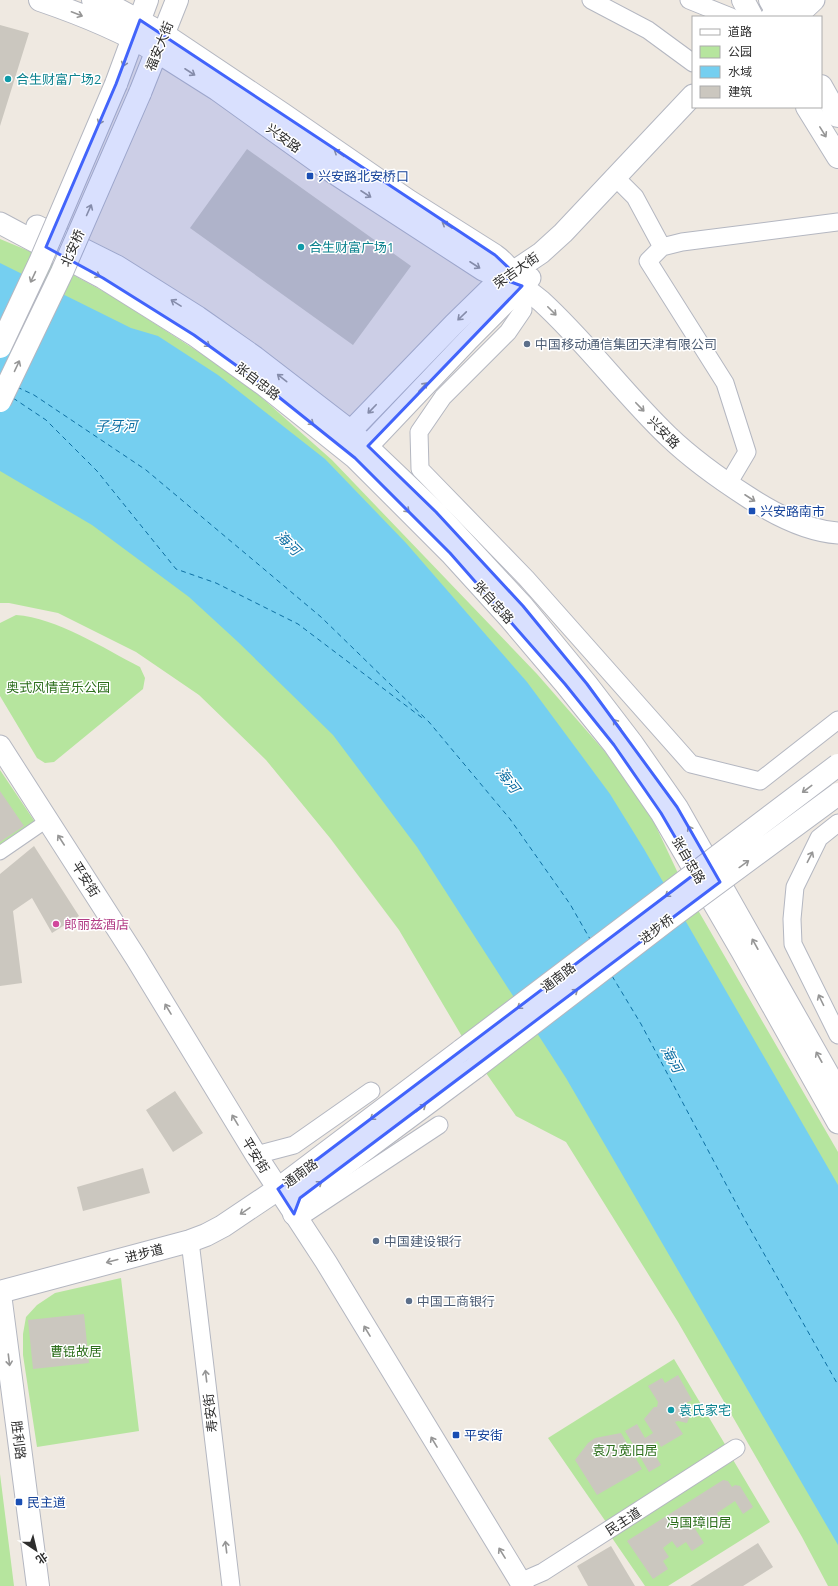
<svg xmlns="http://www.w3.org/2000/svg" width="838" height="1586" viewBox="0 0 838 1586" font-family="'Open Sans','Noto Sans SC',sans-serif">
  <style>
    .green { fill: #b6e59e }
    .water { fill: #75cff0 }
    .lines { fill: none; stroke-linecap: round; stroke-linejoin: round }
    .ferry { stroke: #0d6fa3; stroke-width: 1; stroke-dasharray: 5 4; stroke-linecap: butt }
    .building { fill: #cbc7bf }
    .pedestrian-casing { stroke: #b4b7c1; stroke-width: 15 }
    .minor-casing { stroke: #b4b7c1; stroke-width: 19 }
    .tertiary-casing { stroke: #b4b7c1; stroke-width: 23 }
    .secondary-casing { stroke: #b4b7c1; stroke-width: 24 }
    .pedestrian { stroke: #fff; stroke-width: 13 }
    .minor { stroke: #fff; stroke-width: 17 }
    .tertiary { stroke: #fff; stroke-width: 21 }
    .secondary { stroke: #fff; stroke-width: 22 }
    .secondary-bridge-casing { stroke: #b4b7c1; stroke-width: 24; stroke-linecap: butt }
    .secondary-bridge { stroke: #fff; stroke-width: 22 }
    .oneway { stroke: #969696 }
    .marked { fill: #4264fb; fill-opacity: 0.2; stroke: #4264fb; stroke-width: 3; stroke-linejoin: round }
    .culture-dot { fill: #0f9aa8; stroke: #fff; stroke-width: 1.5 }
    .transit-dot { fill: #1a4fb4; stroke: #fff; stroke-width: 1.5 }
    .service-dot { fill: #5c6f8a; stroke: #fff; stroke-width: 1.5 }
    .hotel-dot { fill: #d1479c; stroke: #fff; stroke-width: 1.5 }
    .labels { text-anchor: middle; stroke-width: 3; stroke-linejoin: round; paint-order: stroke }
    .street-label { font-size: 13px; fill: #2e2e2e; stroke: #fff }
    .culture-label { font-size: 13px; fill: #0d838f; stroke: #fff; text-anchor: start }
    .transit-label { font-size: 13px; fill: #164399; stroke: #fff; text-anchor: start }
    .service-label { font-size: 13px; fill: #4e5e75; stroke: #fff; text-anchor: start }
    .park-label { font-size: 13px; fill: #2c6e1b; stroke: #fff }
    .hotel-label { font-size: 13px; fill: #b23c85; stroke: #fff; text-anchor: start }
    .water-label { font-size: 14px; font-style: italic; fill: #0d6fa3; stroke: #fff }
  </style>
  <rect width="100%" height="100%" fill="#efe9e1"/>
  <!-- green -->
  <path class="green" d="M0,239L29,251L112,296L242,380L332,460L537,674L607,754L652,818L684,886L838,1152V1586H828L802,1537L678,1322L566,1142L516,1116L470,1050L399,930L330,838L266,760L199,695L136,652L58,613L9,603H0Z
    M16,615C57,618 103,648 140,667L145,678L143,689L54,762L45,763L37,758L0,696V623Z
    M0,770L35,822L0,847Z
    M121,1278L139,1431L37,1447L23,1355V1334L26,1317L37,1305L55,1293Z
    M674,1359L726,1446L606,1522L548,1438Z
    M732,1458L770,1522L668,1586H645L610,1535Z
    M0,1474L14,1586H0Z"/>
  <!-- water -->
  <path class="water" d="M0,263L131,328L158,336L218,375L325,459L406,543L527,682L610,794L644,849L838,1185V1545L566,1078L417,847L333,735L238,642L189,597L92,525L0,471Z"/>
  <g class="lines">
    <!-- ferry -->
    <path class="ferry" d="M17,387L34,395L146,470L321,617L429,722L510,819L570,904L590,939
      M13,398L46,420L97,471L176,569L216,583L298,624L425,720
      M612,976L641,1024L745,1220L838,1385"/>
  </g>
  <!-- building -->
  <path class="building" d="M0,25L29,33L0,126Z
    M247,149L411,266L353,345L190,228Z
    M0,791L24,826L0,842Z
    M34,846L79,916L52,933L32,898L13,911L22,983L0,986V874Z
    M175,1091L203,1133L173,1152L146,1110Z
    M143,1168L150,1193L83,1211L77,1187Z
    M84,1314L89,1363L33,1369L28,1320Z
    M678,1375L692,1400L680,1406V1412L690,1415L687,1423L678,1421L675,1422L683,1434L661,1447L658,1441L650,1446L661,1465L649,1472L625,1431L637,1424L645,1438L653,1433L644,1419L654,1407H657L658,1402L648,1386L662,1378L665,1383Z
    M621,1433L642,1469L597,1495L575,1460L588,1443L595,1438Z
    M723,1480L728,1481L732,1487L735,1485L740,1486L753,1507L743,1514L735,1501L717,1513L722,1522L710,1530L704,1521L694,1527L704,1543L692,1551L686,1542L677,1548L672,1541L663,1548L669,1557L663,1561L668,1569L653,1579L627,1541Z
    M758,1543L773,1567L743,1586H690Z
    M611,1546L635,1586H588L577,1566Z"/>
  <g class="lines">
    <defs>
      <path id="pedestrian" d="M0,853L48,820"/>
      <path id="minor" d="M591,0L648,30L693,63
        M689,0L731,17
        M621,183L635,197L662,247
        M522,286L523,310L508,332L443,397L419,432L420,469L526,578L691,764L760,781L838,720
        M728,484L747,452L725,383L648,261L662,247L682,242L838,222
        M838,823L819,838L795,887L792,919L793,944L838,1035
        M256,1155L294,1145L371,1091
        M297,1219L439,1125
        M190,1241L231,1586
        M520,1582L543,1572L736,1448"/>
      <path id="tertiary" d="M771,17L789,0
        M796,17L814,0
        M164,34L282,113L408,200L495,255C505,262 512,271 519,283
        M157,52L217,90L323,166L483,270L522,286L541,301C587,343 624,394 668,436C693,460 720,479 748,497C774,514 806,531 838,533
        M0,223L103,278L194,335L265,386L355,458L450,553L510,619L565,684L614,745L661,813L742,952L838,1123
        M37,226L117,266L198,317L255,357L351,431L436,512L523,606L587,684L633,744L677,807L838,1091
        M342,440L454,324L495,284L541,253L563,233L693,95
        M359,455L469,339L530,278
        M0,746L136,958L256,1155L326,1262L523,1586"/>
      <path id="secondary" d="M40,0C81,14 121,30 157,52
        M93,0L115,8L152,28
        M743,0L752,17
        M770,0L780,17
        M116,84L147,0
        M821,86L838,116
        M140,93L177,0
        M807,107L838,157
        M294,1214L295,1204L300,1198L476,1067
        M0,1292L190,1241L206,1235L223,1226L278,1189L462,1050
        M0,1294L38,1586"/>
    </defs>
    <!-- pedestrian casing -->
    <use href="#pedestrian" class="pedestrian-casing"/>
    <!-- minor casing -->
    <use href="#minor" class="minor-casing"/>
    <!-- tertiary casing -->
    <use href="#tertiary" class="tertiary-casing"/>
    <!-- secondary casing -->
    <use href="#secondary" class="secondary-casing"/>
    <!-- pedestrian -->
    <use href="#pedestrian" class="pedestrian"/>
    <!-- minor -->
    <use href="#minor" class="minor"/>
    <!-- tertiary -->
    <use href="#tertiary" class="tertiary"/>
    <!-- secondary -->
    <use href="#secondary" class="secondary"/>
    <defs>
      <path id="secondary-bridge" d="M0,347L40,262L116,84
        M0,401L62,272L140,93
        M462,1050L838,765
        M476,1067L670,918L838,794"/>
    </defs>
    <!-- secondary-bridge casing -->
    <use href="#secondary-bridge" class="secondary-bridge-casing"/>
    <!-- secondary-bridge -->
    <use href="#secondary-bridge" class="secondary-bridge"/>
  </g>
  <!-- one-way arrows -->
  <defs><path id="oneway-shaft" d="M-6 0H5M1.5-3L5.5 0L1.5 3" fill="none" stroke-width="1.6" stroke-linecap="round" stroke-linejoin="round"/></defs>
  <g class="oneway">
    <use href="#oneway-shaft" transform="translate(77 14) rotate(21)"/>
    <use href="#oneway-shaft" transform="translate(125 61) rotate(109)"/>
    <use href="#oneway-shaft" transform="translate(190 72) rotate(33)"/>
    <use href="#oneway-shaft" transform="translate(101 119) rotate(113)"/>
    <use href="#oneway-shaft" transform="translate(823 132) rotate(58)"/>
    <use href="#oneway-shaft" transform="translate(339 153) rotate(-146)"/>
    <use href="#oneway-shaft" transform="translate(366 194) rotate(33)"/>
    <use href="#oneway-shaft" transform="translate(89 210) rotate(-66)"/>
    <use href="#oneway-shaft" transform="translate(447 225) rotate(-148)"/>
    <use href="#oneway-shaft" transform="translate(475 265) rotate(33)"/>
    <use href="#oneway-shaft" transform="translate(95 274) rotate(28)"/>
    <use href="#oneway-shaft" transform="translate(33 277) rotate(115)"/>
    <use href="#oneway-shaft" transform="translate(176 303) rotate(-148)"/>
    <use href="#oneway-shaft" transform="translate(552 311) rotate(45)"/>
    <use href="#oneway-shaft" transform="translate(462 316) rotate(136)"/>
    <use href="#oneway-shaft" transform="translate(205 343) rotate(36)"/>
    <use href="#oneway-shaft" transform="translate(17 366) rotate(-65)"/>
    <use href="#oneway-shaft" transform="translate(282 378) rotate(-142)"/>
    <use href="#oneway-shaft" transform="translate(423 387) rotate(-46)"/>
    <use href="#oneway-shaft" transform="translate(640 407) rotate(46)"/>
    <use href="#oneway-shaft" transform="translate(372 409) rotate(134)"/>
    <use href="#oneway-shaft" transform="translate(309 421) rotate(38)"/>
    <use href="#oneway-shaft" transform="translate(750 498) rotate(33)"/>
    <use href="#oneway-shaft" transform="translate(405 508) rotate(45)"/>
    <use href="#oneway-shaft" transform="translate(617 724) rotate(-128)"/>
    <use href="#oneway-shaft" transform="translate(807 789) rotate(143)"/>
    <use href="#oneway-shaft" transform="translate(691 831) rotate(-120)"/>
    <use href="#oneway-shaft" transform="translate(61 840) rotate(-123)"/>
    <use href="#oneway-shaft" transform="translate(810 857) rotate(-63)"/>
    <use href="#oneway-shaft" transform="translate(744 864) rotate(-36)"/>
    <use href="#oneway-shaft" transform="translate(670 893) rotate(143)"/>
    <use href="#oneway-shaft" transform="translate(755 944) rotate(-119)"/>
    <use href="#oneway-shaft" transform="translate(573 993) rotate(-38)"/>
    <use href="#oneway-shaft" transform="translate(821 1000) rotate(-116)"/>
    <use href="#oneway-shaft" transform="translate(522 1005) rotate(143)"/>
    <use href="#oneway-shaft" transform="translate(168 1009) rotate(-121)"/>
    <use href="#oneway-shaft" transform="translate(819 1057) rotate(-119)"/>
    <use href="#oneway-shaft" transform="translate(421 1108) rotate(-37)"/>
    <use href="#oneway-shaft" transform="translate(375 1116) rotate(143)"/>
    <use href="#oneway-shaft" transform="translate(235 1120) rotate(-121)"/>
    <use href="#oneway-shaft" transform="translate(317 1185) rotate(-37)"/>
    <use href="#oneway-shaft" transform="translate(245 1211) rotate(146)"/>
    <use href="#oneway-shaft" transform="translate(112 1261) rotate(165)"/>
    <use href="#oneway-shaft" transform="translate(367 1331) rotate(-121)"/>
    <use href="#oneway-shaft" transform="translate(9 1360) rotate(83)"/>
    <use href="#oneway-shaft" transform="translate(206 1376) rotate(-97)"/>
    <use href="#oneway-shaft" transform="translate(434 1442) rotate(-121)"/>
    <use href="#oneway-shaft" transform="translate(226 1547) rotate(-97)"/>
    <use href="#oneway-shaft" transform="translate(502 1553) rotate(-122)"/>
  </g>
  <!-- marked area -->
  <path class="marked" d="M140,20L495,255L513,272L503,279L522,286L368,446L436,512L523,606L587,684L677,807L720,882L300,1198L294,1214L278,1189L696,873L661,813L614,745L565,684L450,553L355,458L265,386L194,335L103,278L46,247L116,84Z"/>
  <!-- markers -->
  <g class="culture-dot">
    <circle cx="8" cy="79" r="4"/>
    <circle cx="301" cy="247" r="4"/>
    <circle cx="671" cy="1410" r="4"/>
  </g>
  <g class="transit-dot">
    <rect x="306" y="172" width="8" height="8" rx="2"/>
    <rect x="748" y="507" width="8" height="8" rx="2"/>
    <rect x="452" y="1431" width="8" height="8" rx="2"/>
    <rect x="15" y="1498" width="8" height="8" rx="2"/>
  </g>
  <g class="service-dot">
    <circle cx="527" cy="344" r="4"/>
    <circle cx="376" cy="1241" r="4"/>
    <circle cx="409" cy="1301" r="4"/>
  </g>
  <circle class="hotel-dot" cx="56" cy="924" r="4"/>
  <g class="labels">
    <!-- street labels -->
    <g class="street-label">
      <text transform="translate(159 46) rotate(-68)" y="5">福安大街</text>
      <text transform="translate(284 138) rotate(36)" y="5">兴安路</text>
      <text transform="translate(72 248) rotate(-66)" y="5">北安桥</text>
      <text transform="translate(516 270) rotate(-35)" y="5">荣吉大街</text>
      <text transform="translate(258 381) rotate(37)" y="5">张自忠路</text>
      <text transform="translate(664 432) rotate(45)" y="5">兴安路</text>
      <text transform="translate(494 602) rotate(48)" y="5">张自忠路</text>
      <text transform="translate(689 860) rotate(60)" y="5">张自忠路</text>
      <text transform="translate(86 879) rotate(57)" y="5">平安街</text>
      <text transform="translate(656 929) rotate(-37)" y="5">进步桥</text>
      <text transform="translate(558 977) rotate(-37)" y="5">通南路</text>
      <text transform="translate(256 1155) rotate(58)" y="5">平安街</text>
      <text transform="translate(300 1173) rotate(-36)" y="5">通南路</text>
      <text transform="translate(144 1253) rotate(-14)" y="5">进步道</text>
      <text transform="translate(210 1413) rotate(-97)" y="5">寿安街</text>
      <text transform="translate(19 1440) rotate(83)" y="5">胜利路</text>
      <text transform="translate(623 1521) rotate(-33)" y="5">民主道</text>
    </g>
    <!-- culture labels -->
    <g class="culture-label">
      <text x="16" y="84">合生财富广场2</text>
      <text x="309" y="252">合生财富广场1</text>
      <text x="679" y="1415">袁氏家宅</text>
    </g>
    <!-- transit labels -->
    <g class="transit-label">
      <text x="318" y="181">兴安路北安桥口</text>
      <text x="760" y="516">兴安路南市</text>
      <text x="464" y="1440">平安街</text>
      <text x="27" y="1507">民主道</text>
    </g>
    <!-- service labels -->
    <g class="service-label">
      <text x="535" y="349">中国移动通信集团天津有限公司</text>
      <text x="384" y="1246">中国建设银行</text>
      <text x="417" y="1306">中国工商银行</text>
    </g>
    <!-- park labels -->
    <g class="park-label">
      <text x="58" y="692">奥式风情音乐公园</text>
      <text x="76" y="1356">曹锟故居</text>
      <text x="625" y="1455">袁乃宽旧居</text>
      <text x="699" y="1527">冯国璋旧居</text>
    </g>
    <!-- hotel labels -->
    <g class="hotel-label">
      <text x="64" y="929">郎丽兹酒店</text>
    </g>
    <!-- water labels -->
    <g class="water-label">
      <text x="116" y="431">子牙河</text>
      <text transform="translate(288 543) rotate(44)" y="5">海河</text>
      <text transform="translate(508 780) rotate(52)" y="5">海河</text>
      <text transform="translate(672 1059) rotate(61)" y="5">海河</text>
    </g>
  </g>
  <!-- legend -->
  <rect x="692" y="16" width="130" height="92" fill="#ffffff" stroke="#ababab"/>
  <rect x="700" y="29" width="20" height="6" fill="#ffffff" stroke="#ababab"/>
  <text x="728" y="36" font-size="12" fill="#2e2e2e">道路</text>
  <rect x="700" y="46" width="20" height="12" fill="#b6e59e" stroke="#ababab"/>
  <text x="728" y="56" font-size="12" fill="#2e2e2e">公园</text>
  <rect x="700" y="66" width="20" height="12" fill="#75cff0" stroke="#ababab"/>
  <text x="728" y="76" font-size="12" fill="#2e2e2e">水域</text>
  <rect x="700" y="86" width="20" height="12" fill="#cbc7bf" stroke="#ababab"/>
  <text x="728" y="96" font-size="12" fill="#2e2e2e">建筑</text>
  <!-- north arrow -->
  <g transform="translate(36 1550) rotate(145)" stroke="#ffffff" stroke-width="3" paint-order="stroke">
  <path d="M0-3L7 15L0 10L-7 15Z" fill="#2e2e2e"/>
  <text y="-6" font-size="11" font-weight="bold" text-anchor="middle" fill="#2e2e2e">北</text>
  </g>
</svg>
